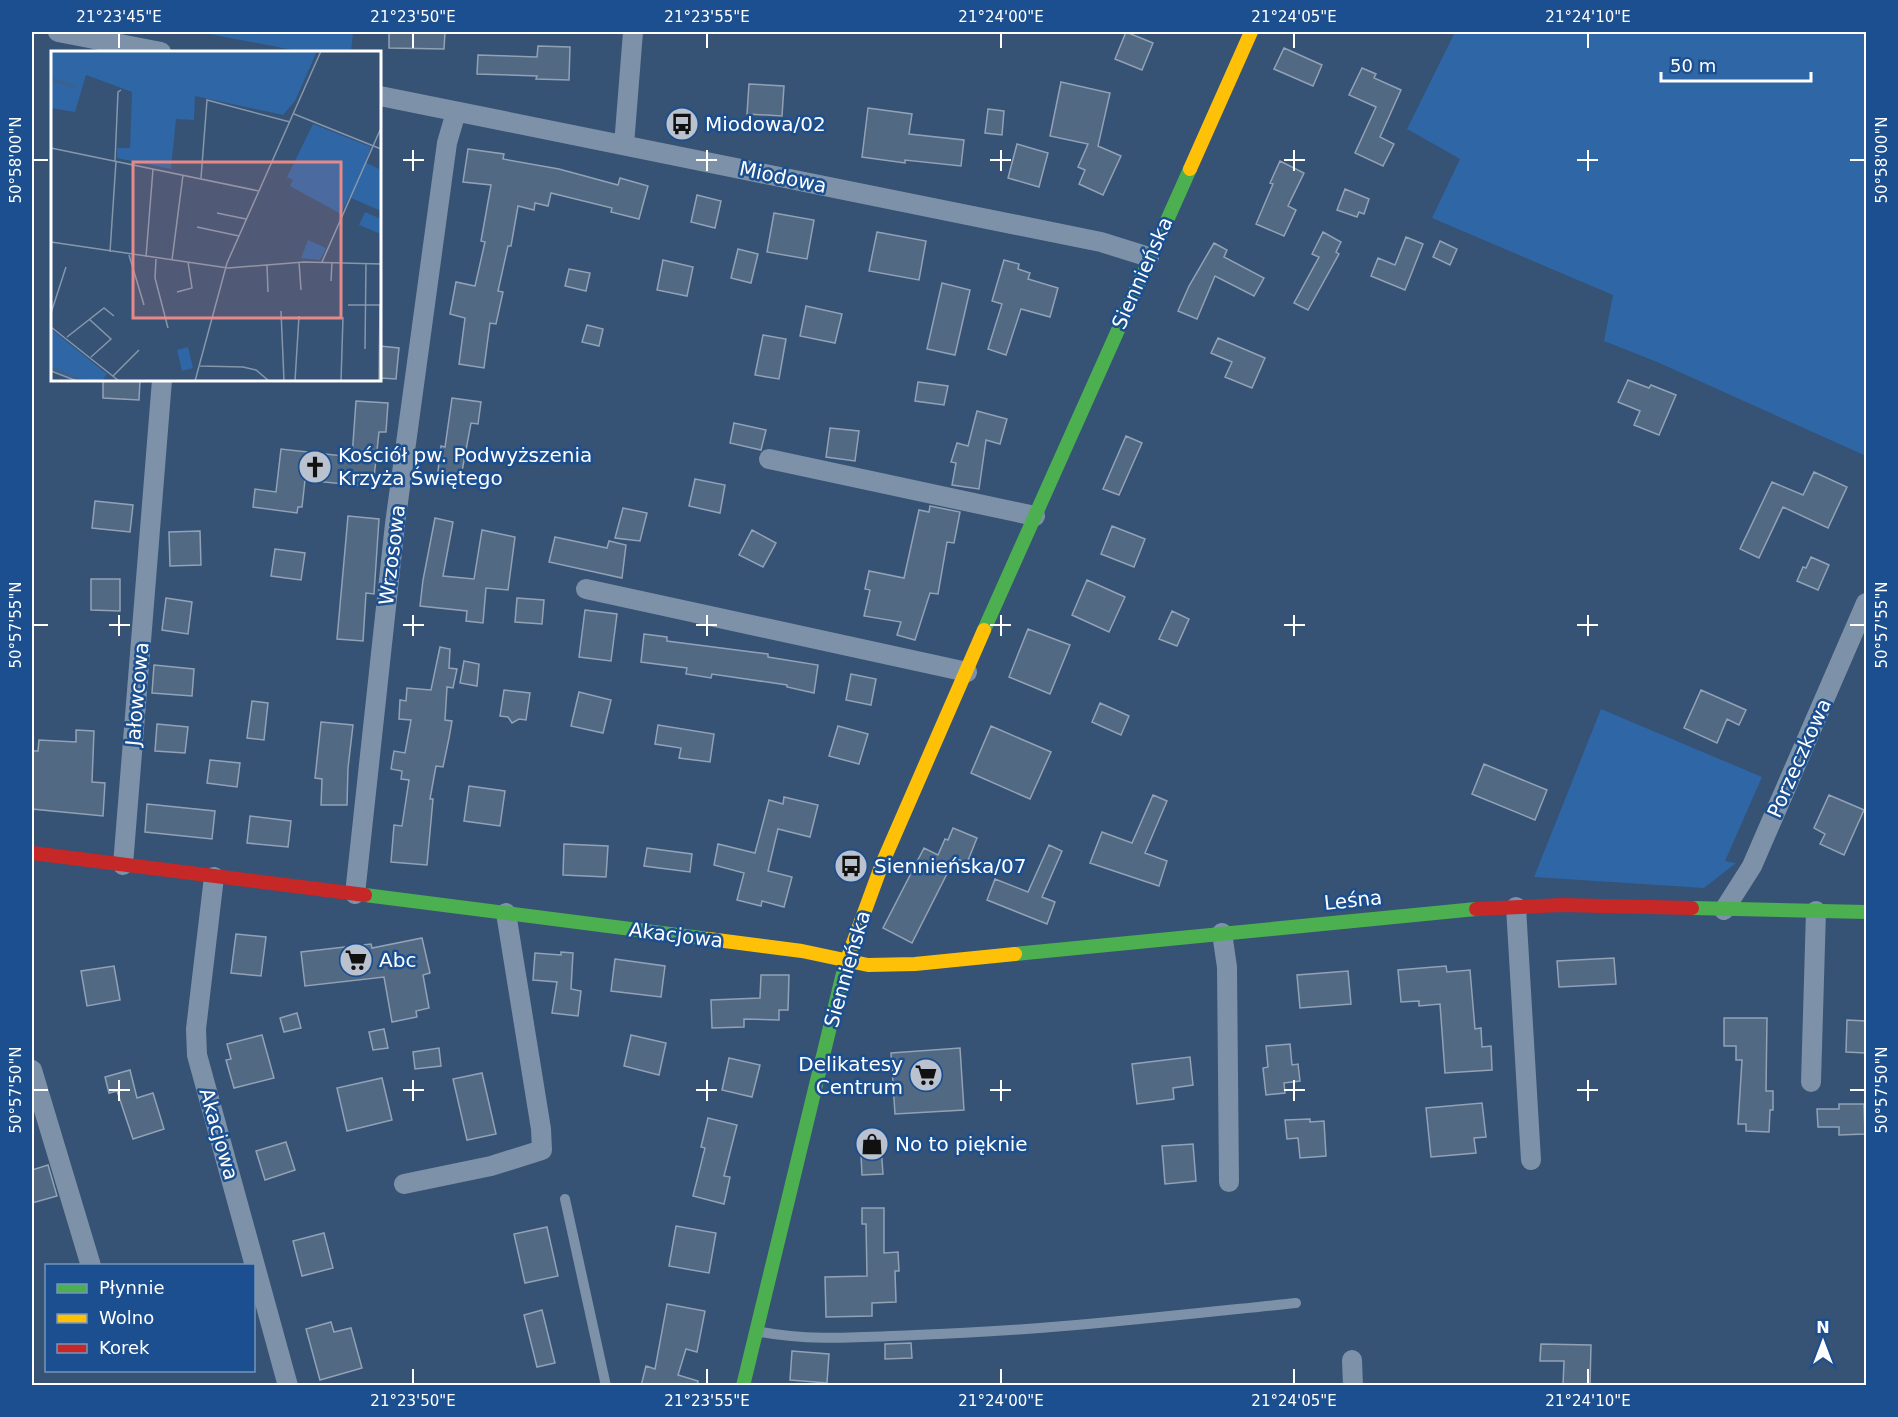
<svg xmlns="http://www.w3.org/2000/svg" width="1898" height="1417" viewBox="0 0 1898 1417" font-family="'DejaVu Sans',sans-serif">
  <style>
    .green { fill: #2f66a5 }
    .building { fill: #526984; stroke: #92a2b6; stroke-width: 1.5 }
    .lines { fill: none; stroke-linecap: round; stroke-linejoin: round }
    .lane { stroke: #7d92a8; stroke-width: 10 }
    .street { stroke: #7d92a8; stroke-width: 20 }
    .fast { stroke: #4caf50; stroke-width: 14 }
    .slow { stroke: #ffc107; stroke-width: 14 }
    .jam { stroke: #c62828; stroke-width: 14 }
    .ticks { fill: none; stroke: #fff; stroke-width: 2 }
    .labels { text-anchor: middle; stroke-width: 5; stroke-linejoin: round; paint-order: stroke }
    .poi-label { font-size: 20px; fill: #fff; stroke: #1b4f8f; text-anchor: start }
    .street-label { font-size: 20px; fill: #fff; stroke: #1b4f8f }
    .inset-river { fill: none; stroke: #3b618d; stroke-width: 3 }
    .inset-road { fill: none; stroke: #8697ac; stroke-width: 1.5 }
    .view { fill: #e88989; fill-opacity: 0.15; stroke: #e88989; stroke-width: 3 }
    .inset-edge { fill: none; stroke: #fff; stroke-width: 3 }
    .neatline { fill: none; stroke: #fff; stroke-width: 2 }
    .ticks-label { font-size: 15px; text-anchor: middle; fill: #fff }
  </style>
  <rect width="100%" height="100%" fill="#365274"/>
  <!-- green -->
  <path class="green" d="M199,32H353L351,52H303Z
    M1455,32H1866V456L1657,362L1604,341L1613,295L1432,218L1460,159L1407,129Z
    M1601,709L1762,777L1725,861L1736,863L1704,888L1534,877Z"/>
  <!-- building -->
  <path class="building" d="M389,32H445L444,49L389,48Z
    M1126,32L1153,43L1142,70L1115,59Z
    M538,46L570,47L569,80L536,79L537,76L477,74L478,55L537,57Z
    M1284,48L1322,65L1313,86L1274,69Z
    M1362,68L1376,74L1374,78L1401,90L1380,137L1394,144L1383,166L1355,153L1376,107L1349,95Z
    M1061,82L1110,93L1098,146L1121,156L1103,195L1079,184L1085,170L1078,167L1088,144L1050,136Z
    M749,84L784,86L782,116L747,114Z
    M868,108L912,114L909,134L964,140L961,166L905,160V163L862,157Z
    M988,109L1004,111L1002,135L985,133Z
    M1017,144L1048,153L1039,187L1008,178Z
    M468,149L504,154L503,159L559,169L618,185L620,178L648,186L639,219L611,212L612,208L551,193L548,206L535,203L534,210L518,206L511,246H508L498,291L503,292L496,324L490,323L484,368L459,364L465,318L450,314L456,282L475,286L485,242L481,241L491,185L463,182Z
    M1280,161L1304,173L1288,206L1296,210L1284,236L1256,224L1273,184L1270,183Z
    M1345,189L1369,199L1364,214L1359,212L1357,217L1337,210Z
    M697,195L721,201L715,228L691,222Z
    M774,213L814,220L807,259L767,252Z
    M877,232L926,241L919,280L869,271Z
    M1323,232L1341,242L1336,252L1339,254L1308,310L1294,303L1319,257L1312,254Z
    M1406,237L1423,244L1405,290L1371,276L1378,258L1395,265Z
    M1440,241L1457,249L1450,265L1433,257Z
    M1214,243L1227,250L1224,257L1264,278L1254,296L1215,276L1197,319L1178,311L1189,286Z
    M738,249L758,254L751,283L731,278Z
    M663,260L693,267L687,296L657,290Z
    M1004,260L1019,264L1018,269L1030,273L1028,279L1058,288L1050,317L1021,309L1006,355L988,349L1002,304L992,301Z
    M569,269L590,273L586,291L565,286Z
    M942,283L970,290L955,355L927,349Z
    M806,306L842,314L835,343L800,336Z
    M587,325L603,329L599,346L582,342Z
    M763,335L786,339L779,379L755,375Z
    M1218,338L1265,358L1252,388L1225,377L1232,362L1211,353Z
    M380,346L399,348L396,379L380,378Z
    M103,380H140L139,400L103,398Z
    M1628,380L1649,388L1651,385L1676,395L1659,435L1634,425L1640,411L1618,402Z
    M918,382L948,386L944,405L915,401Z
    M452,398L481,402L478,424L471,423L460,482L437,479L441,446L445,447Z
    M356,401L388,403L386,432H379L373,487L305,480L302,507H298L297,513L253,507L255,489L276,492L281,449L352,457Z
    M977,411L1007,419L1000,444L986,440L979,489L952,485L956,463L951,462L957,443L968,446Z
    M734,423L766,430L761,450L730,443Z
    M830,428L859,431L855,461L826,457Z
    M1126,436L1142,443L1119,495L1103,489Z
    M1814,472L1847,487L1828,528L1783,507L1759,558L1740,549L1772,482L1803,495Z
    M695,479L725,485L720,513L689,506Z
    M95,501L133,505L130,532L92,528Z
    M930,506L960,512L954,543L947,542L938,594L930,593L915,640L897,635L901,622L864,616L870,590L865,589L869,571L904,578L919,510L929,512Z
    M623,508L647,513L640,541L615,538Z
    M348,516L379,519L374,594L366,593L363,641L337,639Z
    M435,518L453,522L443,576L474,579L482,530L515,537L508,590L486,588L483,623L466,621L467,611L420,606L423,580Z
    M1112,526L1145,539L1134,567L1101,554Z
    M752,530L776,543L763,567L739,555Z
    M200,531L201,565L170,566L169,532Z
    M555,537L607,548L609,541L626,545L622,578L549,562Z
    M275,549L305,553L301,580L271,576Z
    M1811,557L1829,565L1818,590L1797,581L1803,567L1806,568Z
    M91,579H120V611L91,610Z
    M1087,580L1125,597L1109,632L1072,615Z
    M166,598L192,602L188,634L162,630Z
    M517,598L544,600L542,624L515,622Z
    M585,610L617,614L611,661L579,657Z
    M1172,611L1189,619L1177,646L1159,639Z
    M1028,629L1070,645L1050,694L1009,677Z
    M644,634L667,637V641L768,654V657L818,665L814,693L787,687V685L712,674L711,678L686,674L687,668L641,662Z
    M440,647L450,649L449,668L457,669L453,688L447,687L445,720L452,721L449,738L443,767L436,766L430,799H433L427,865L391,862L394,825L402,826L409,780L401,779L402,771L391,769L394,751L405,753L411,720L399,719L400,700L406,701L407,688L431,690Z
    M464,661L479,664L477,686L460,683Z
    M154,665L194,669L192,696L152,693Z
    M851,674L876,679L871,705L846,700Z
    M504,690L530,693L526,720L519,719L512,723L508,717L500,716Z
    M1701,690L1746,710L1739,725L1727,719L1717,743L1684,728Z
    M579,692L611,700L603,733L571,726Z
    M252,701L268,703L264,740L247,738Z
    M1100,703L1129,716L1121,735L1092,722Z
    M321,722L353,725L348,768L347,805H321L322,779L315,778Z
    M157,724L188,727L185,753L155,751Z
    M658,725L714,734L710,762L679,758L681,748L655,744Z
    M838,726L868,734L859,764L829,756Z
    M991,726L1051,752L1030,799L971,773Z
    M76,730L94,731L92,782L105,783L103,816L32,809V751H38L39,740L76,742Z
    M210,760L240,763L237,787L207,783Z
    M1484,764L1547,790L1535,820L1472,794Z
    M469,786L505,791L500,826L464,821Z
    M1153,795L1167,801L1145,853L1167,861L1159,886L1090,863L1102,832L1132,843Z
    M1829,795L1864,810L1844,855L1820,844L1825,834L1814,828Z
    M784,797L818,805L810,837L778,829L768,871L792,877L784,907L762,901L761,906L737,900L744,873L714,865L718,844L755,853L769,800L783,804Z
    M147,804L215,811L212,839L145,832Z
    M250,816L291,821L288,847L247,843Z
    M953,828L977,838L967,863L955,858L912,943L883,928L924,848L938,855L945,839L948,840Z
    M564,844L608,846L606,877L563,875Z
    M1049,845L1062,851L1042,897L1055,902L1047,924L987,900L995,879L1028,892Z
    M647,848L692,854L690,872L644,866Z
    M236,934L266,937L261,976L231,973Z
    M422,938L430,973L423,975L429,1008L416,1011L417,1017L392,1022L384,977L305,986L301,952L371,944L372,948Z
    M561,952L573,953L571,989L581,991L578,1016L552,1013L557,982L533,980L535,953L561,955Z
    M1614,958L1616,984L1559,987L1557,961Z
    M615,959L665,966L661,997L611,991Z
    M114,966L120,1000L87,1006L81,971Z
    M1446,966L1447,972L1470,970L1475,1029L1481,1028L1482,1047L1491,1046L1492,1070L1445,1073L1440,1004L1419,1006V1001L1401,1002L1398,970Z
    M1348,971L1351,1004L1300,1008L1297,975Z
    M761,975H789L788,1010H779V1020L744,1019V1027L712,1028L711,1000L760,998Z
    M297,1013L301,1028L284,1032L280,1018Z
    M1724,1018H1767L1766,1091H1773V1110H1770L1769,1132L1746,1131V1124H1738L1742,1060H1736V1046H1724Z
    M1847,1020L1866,1021V1053L1846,1052Z
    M384,1029L388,1048L373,1050L369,1032Z
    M262,1035L274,1078L234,1088L226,1060L231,1059L227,1044Z
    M631,1035L666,1043L659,1075L624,1066Z
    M1290,1044L1292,1065L1298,1064L1300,1081L1284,1083L1285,1093L1266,1095L1263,1068L1268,1067L1266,1046Z
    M439,1048L441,1066L415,1069L413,1052Z
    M960,1048L964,1110L895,1114L891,1053Z
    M1190,1057L1193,1085L1173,1088L1174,1099L1137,1104L1132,1064Z
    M729,1058L760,1065L752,1097L722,1090Z
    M130,1070L137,1098L153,1093L164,1129L133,1139L117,1091L109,1093L105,1077Z
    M482,1073L496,1134L467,1140L453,1079Z
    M382,1078L392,1120L347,1131L337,1088Z
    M1482,1103L1486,1137L1474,1138L1476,1153L1431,1157L1426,1108Z
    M1839,1104H1864L1865,1134L1839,1135V1127H1818L1817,1109H1839Z
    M708,1118L737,1125L724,1176L730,1177L724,1204L693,1196L705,1148L701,1147Z
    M1310,1119V1122L1324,1121L1326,1156L1300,1158L1298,1138L1287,1139L1285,1120Z
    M880,1133L883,1174L862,1175L860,1135Z
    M286,1142L295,1170L265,1180L256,1151Z
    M1193,1144L1196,1181L1165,1184L1162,1146Z
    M48,1165L57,1196L32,1203V1170Z
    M862,1208H884V1253L898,1252L899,1271H895L896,1302L872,1303V1316L826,1317L825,1277L867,1276L866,1224H862Z
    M676,1226L716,1233L709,1273L669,1266Z
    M547,1227L558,1276L525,1283L514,1234Z
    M324,1233L333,1268L302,1276L293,1241Z
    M667,1304L705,1311L697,1352L686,1349L678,1375L698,1381L697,1386H641L646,1366L655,1369Z
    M542,1310L555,1363L537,1367L524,1315Z
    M331,1322L334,1332L351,1328L362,1368L320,1380L306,1329Z
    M911,1343L912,1358L885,1359V1344Z
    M1541,1344L1591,1345L1590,1386H1563L1564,1361H1540Z
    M792,1351L829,1354L827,1383L790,1380Z"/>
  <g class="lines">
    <!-- lane -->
    <path class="lane" d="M565,1199L606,1386
      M756,1331C807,1342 863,1337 915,1335C1042,1331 1169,1316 1296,1303"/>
    <!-- street -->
    <path class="street" d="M58,32L161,52
      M380,96L1101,242L1149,257
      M624,145L633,32
      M769,459L1035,516
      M586,589L967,672
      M123,865L162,380
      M214,877L196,1029L197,1055L288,1386
      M355,894L395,524L447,143L456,112
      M1516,907L1531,1160
      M1724,910L1752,866L1866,603
      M1222,933L1227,967L1229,1182
      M32,1070L91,1266
      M1811,1082L1816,911
      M404,1184L491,1166L542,1150L541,1129L506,913
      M1352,1360L1353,1386"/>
    <!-- fast -->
    <path class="fast" d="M984,630L1190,169
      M365,895L709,939
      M1692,908L1866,912
      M1015,954L1476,909
      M743,1386L845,965"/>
    <!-- slow -->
    <path class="slow" d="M1190,169L1251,32
      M709,939L802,951L868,965L915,964L1015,954
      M845,965L882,864L984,630"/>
    <!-- jam -->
    <path class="jam" d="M32,853L365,895
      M1476,909L1562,905L1692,908"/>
  </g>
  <!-- ticks -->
  <path class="ticks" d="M119,33V48M413,33V48M707,33V48M1001,33V48M1294,33V48M1588,33V48M413,150V171M707,150V171M1001,150V171M1294,150V171M1588,150V171M33,160H48M403,160H424M696,160H717M990,160H1011M1284,160H1305M1577,160H1598M1850,160H1865M119,615V636M413,615V636M707,615V636M1001,615V636M1294,615V636M1588,615V636M33,625H48M109,625H130M403,625H424M696,625H717M990,625H1011M1284,625H1305M1577,625H1598M1850,625H1865M119,1080V1101M413,1080V1101M707,1080V1101M1001,1080V1101M1294,1080V1101M1588,1080V1101M33,1090H48M109,1090H130M403,1090H424M696,1090H717M990,1090H1011M1284,1090H1305M1577,1090H1598M1850,1090H1865M413,1369V1384M707,1369V1384M1001,1369V1384M1294,1369V1384M1588,1369V1384"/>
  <!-- icons -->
  <defs>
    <symbol id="bus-disc" viewBox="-11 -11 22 22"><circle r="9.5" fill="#b9c2ce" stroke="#1b4f8f"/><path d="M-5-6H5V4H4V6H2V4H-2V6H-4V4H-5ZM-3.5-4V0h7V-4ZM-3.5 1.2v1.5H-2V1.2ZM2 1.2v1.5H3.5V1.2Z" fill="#111"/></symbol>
    <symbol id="church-disc" viewBox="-11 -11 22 22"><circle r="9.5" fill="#b9c2ce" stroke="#1b4f8f"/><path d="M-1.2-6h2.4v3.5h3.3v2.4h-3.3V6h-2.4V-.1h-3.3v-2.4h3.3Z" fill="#111"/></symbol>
    <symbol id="supermarket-disc" viewBox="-11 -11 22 22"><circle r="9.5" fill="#b9c2ce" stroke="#1b4f8f"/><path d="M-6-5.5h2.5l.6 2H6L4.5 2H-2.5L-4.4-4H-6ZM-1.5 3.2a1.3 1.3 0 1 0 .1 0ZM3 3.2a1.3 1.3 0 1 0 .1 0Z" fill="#111"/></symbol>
    <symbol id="shop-disc" viewBox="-11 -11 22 22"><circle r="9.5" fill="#b9c2ce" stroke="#1b4f8f"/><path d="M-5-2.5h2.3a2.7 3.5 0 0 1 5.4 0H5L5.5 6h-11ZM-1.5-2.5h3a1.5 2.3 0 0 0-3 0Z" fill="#111"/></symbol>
  </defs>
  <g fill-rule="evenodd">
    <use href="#bus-disc" x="663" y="105" width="38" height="38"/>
    <use href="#church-disc" x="296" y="448" width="38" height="38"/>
    <use href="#bus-disc" x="832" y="847" width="38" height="38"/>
    <use href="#supermarket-disc" x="337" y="941" width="38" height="38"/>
    <use href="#supermarket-disc" x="907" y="1056" width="38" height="38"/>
    <use href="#shop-disc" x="853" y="1125" width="38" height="38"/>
  </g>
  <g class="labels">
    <!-- poi labels -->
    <g class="poi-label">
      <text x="705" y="131">Miodowa/02</text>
      <text x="338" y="462">Kościół pw. Podwyższenia<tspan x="338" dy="23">Krzyża Świętego</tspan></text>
      <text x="874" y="873">Siennieńska/07</text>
      <text x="379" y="967">Abc</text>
      <text x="903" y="1071" text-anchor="end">Delikatesy<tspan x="903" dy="23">Centrum</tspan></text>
      <text x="895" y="1151">No to pięknie</text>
    </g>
    <!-- street labels -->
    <g class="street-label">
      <text transform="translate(783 177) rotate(12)" y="7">Miodowa</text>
      <text transform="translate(1142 273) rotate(-66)" y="7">Siennieńska</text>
      <text transform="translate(392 555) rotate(-83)" y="7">Wrzosowa</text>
      <text transform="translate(137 694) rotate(-85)" y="7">Jałowcowa</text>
      <text transform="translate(1799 758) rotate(-66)" y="7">Porzeczkowa</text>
      <text transform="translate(1353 900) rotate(-6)" y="7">Leśna</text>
      <text transform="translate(676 935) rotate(7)" y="7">Akacjowa</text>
      <text transform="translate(847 969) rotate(-74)" y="7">Siennieńska</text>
      <text transform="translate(219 1134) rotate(74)" y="7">Akacjowa</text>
    </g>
  </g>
  <!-- overview -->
  <g transform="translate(51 51)">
    <rect width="330" height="330" fill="#365274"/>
    <path d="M0,0H266L244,50L232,64L144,45L143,69L125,68L120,118L66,107V97H79L81,41L35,24L24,61L0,57ZM262,73L320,96L314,111L330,119V160L298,146L290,163L239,135L242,129L236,126ZM314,161L330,168V183L308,174ZM257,189L275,197L269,209L250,207ZM0,278L56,323L51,330H33L0,316ZM137,296L142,317L131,320L126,299Z" fill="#2f66a5"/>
    <path class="inset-river" d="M0,28L24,36M0,317L32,330"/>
    <path class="inset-road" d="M243,63L330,98M0,97L208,140M64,110L67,41L70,39M150,127L156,49L239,71M166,162L195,168M146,176L188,185M0,191L177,217L253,211L330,213M59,201L65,110M78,204L93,254M95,206L102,118M105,208L104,227L117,277M121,209L132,124M248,211L250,239M271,211L330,77M216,214L217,241M280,230L281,211M126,241L141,237L137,211M297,254H329M230,260L233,330M0,262L15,216M38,268L60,288L40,306M0,276L68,330M16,286L53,257L63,265M314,298L315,212M149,315L192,316L205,319L218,330M0,320L26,330M62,325L88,299M144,330L176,212L270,0M244,330L248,265M290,330L292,266M328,330L329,254"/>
    <path class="view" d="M82,111H290V267H82Z"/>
    <rect width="330" height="330" class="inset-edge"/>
  </g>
  <!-- border -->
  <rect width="1898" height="1417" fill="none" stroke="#1b4f8f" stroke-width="66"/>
  <!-- legend -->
  <rect x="45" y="1264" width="210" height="108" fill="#1b4f8f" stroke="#7695bc" stroke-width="1.5"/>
  <rect x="57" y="1284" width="30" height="9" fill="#4caf50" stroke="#7695bc" stroke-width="1.5"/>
  <text x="99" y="1294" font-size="18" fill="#ffffff">Płynnie</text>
  <rect x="57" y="1314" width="30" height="9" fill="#ffc107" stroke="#7695bc" stroke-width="1.5"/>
  <text x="99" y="1324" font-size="18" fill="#ffffff">Wolno</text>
  <rect x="57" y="1344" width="30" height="9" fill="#c62828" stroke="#7695bc" stroke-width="1.5"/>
  <text x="99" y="1354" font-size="18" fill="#ffffff">Korek</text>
  <!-- north arrow -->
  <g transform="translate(1823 1342)" stroke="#1b4f8f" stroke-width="4.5" paint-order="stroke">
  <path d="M0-4.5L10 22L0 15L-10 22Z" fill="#ffffff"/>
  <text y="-9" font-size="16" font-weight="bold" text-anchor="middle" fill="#ffffff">N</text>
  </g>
  <!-- scale -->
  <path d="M1661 72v9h150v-9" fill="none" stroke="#ffffff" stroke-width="3"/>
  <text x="1670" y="72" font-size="18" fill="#ffffff" stroke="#1b4f8f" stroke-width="4.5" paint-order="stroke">50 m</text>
  <rect x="33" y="33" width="1832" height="1351" class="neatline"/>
  <g class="ticks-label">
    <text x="119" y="22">21°23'45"E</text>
    <text x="413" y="22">21°23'50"E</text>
    <text x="707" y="22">21°23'55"E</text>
    <text x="1001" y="22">21°24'00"E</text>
    <text x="1294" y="22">21°24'05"E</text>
    <text x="1588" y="22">21°24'10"E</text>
    <text transform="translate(16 160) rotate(-90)" y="5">50°58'00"N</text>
    <text transform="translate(1882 160) rotate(-90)" y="5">50°58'00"N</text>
    <text transform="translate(16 625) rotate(-90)" y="5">50°57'55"N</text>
    <text transform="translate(1882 625) rotate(-90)" y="5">50°57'55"N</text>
    <text transform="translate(16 1090) rotate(-90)" y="5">50°57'50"N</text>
    <text transform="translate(1882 1090) rotate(-90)" y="5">50°57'50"N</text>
    <text x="413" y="1406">21°23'50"E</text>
    <text x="707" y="1406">21°23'55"E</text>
    <text x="1001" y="1406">21°24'00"E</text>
    <text x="1294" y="1406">21°24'05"E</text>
    <text x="1588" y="1406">21°24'10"E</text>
  </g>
</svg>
